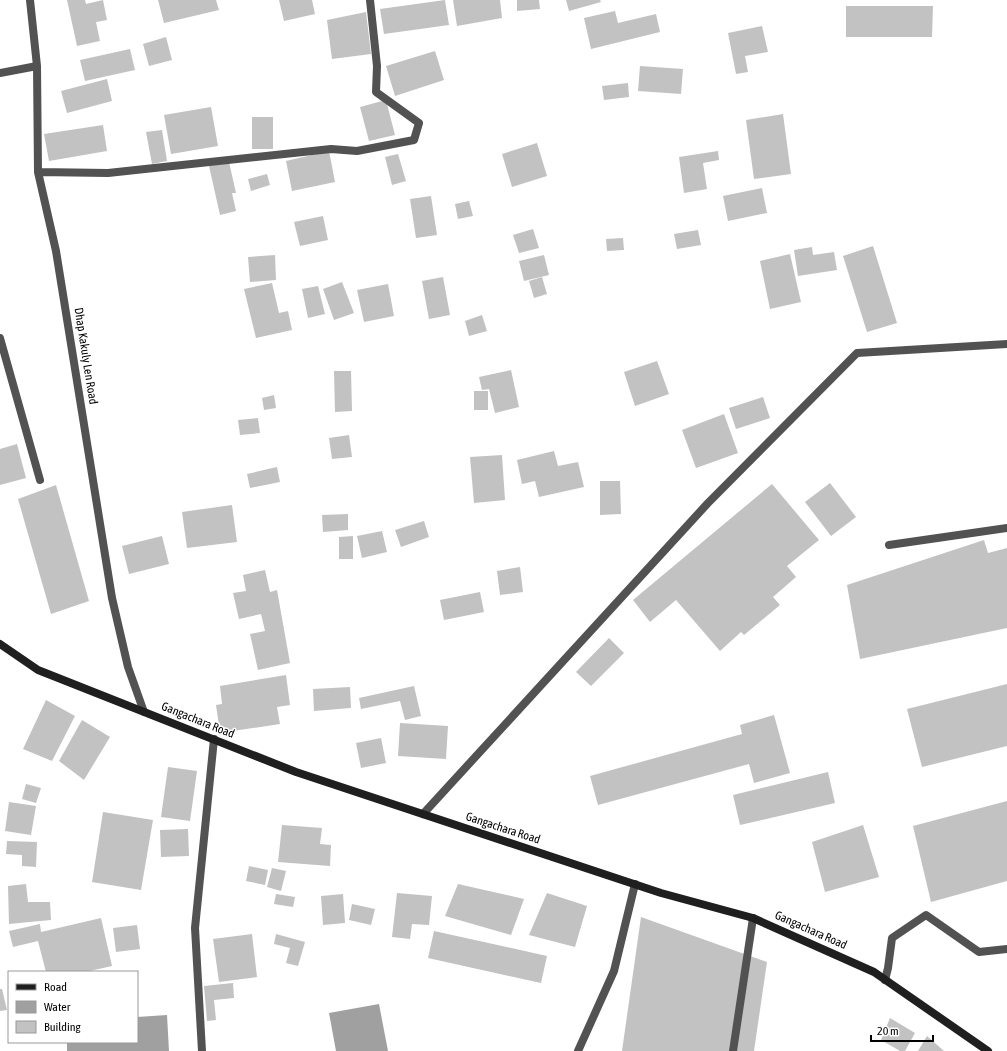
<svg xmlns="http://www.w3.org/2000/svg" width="1007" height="1051" viewBox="0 0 1007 1051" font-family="'Asap Condensed',sans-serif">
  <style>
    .water { fill: #a0a0a0 }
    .building { fill: #c2c2c2 }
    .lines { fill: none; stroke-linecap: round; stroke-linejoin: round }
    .lane { stroke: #525252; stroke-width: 8 }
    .street { stroke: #525252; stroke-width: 8 }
    .secondary { stroke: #1f1f1f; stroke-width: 8 }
    .labels { text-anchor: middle; stroke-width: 3; stroke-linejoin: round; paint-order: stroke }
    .street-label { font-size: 12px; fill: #000; stroke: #fff }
  </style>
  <rect width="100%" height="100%" fill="#fff"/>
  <!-- water -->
  <path class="water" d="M379,1004L388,1051H336L329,1013Z
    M167,1015L169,1051H67V1042H137V1017Z"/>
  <!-- building -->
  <path class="building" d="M67,0H85L86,4L103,0L107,20L96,22L100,41L77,46Z
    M158,0H216L219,10L164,23Z
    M279,0H312L315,14L284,21Z
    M445,0L449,25L384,34L380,9Z
    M453,0H500L502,18L457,26Z
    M517,0H539L540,9L517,11Z
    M566,0H600L601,2L569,11Z
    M846,6H933L932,37H846Z
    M615,11L618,23L656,14L660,32L591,49L584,18Z
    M366,12L371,54L332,59L327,20Z
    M762,26L768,52L745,56L748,72L736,74L728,33Z
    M166,37L172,60L149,66L143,44Z
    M130,49L135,70L85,81L80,60Z
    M435,51L444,80L395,96L386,66Z
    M640,66L683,69L681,94L638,91Z
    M107,79L112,101L67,113L61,91Z
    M628,83L629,97L604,100L602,86Z
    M386,100L395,135L369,141L360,107Z
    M211,107L218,146L171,154L164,115Z
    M783,114L791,174L754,179L746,120Z
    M252,117H273V149H252Z
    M103,125L107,151L49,161L44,134Z
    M162,130L167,161L152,164L146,132Z
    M537,143L547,176L512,187L502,154Z
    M329,151L335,182L292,191L286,161Z
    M718,151L719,160L703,163L707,189L684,193L679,157Z
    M398,154L406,181L392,185L385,157Z
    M229,162L236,193H232L236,211L220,215L209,166Z
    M267,174L270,185L251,191L248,179Z
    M762,188L767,213L728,221L723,196Z
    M431,196L437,235L416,238L410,199Z
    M469,201L473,216L458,219L455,204Z
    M323,216L328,240L300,246L294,222Z
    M533,229L539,248L519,253L513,235Z
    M698,230L701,245L677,249L674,234Z
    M623,238L624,250L607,251L606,239Z
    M873,246L897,323L867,332L843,256Z
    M812,247L813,255L834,252L837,270L798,276L794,250Z
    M790,254L801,302L770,309L760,261Z
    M275,255L276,280L250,282L248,257Z
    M544,255L549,275L524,281L519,261Z
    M443,277L450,315L429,319L422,281Z
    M542,277L547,294L534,298L529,281Z
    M342,282L354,313L334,320L323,289Z
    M272,283L279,313L288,311L292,330L256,338L244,289Z
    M388,284L394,316L364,322L357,290Z
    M318,286L325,314L308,318L302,289Z
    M482,315L487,331L469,336L465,321Z
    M657,361L669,394L635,406L624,372Z
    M511,370L519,407L495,413L489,389L482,390L479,377Z
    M334,371H351L352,411L335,412Z
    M474,391H488V410H474Z
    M274,395L276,408L264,410L262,398Z
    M763,397L770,418L736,429L729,408Z
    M724,414L738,453L696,468L682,430Z
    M258,418L260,433L240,435L238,420Z
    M349,435L352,457L332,459L329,438Z
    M17,444L26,478L0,485V449Z
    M554,451L558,466L578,462L584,487L539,497L535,481L522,484L517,460Z
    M502,455L505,500L474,503L470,457Z
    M277,467L280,482L250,488L247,474Z
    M600,481H620L621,514L600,515Z
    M830,483L856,517L831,536L805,502Z
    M772,484L819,540L787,566L796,577L773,597L780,605L744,635L741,632L720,651L676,600L650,622L633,600Z
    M56,485L89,601L51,614L18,499Z
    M232,505L237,542L187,548L182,512Z
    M348,514V530L323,532L322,515Z
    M424,521L429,537L401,547L395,530Z
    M382,531L387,552L362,558L357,536Z
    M162,536L169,564L129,574L122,546Z
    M353,536V559H339V537Z
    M984,540L988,553L1007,548V628L860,659L847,585Z
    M520,567L523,592L500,595L497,571Z
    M265,570L270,592L277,590L290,663L258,670L250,634L265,631L261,614L239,619L233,593L246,591L243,575Z
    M480,592L484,612L444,620L440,600Z
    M609,638L624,653L591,686L576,672Z
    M286,675L290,705L277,707L280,724L220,733L216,705L222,704L220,686Z
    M1007,684V746L922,767L907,709Z
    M414,686L421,716L405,720L400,701L361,709L359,698Z
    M350,687L351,708L314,711L313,689Z
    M46,700L75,716L52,761L23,749Z
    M774,715L790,773L754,783L749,764L598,805L590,776L742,734L740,725Z
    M82,720L110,737L84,780L59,761Z
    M400,723L448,726L446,759L398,756Z
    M381,738L386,763L361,768L356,743Z
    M168,767L197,771L190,821L161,817Z
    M828,772L835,803L740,825L733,795Z
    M26,784L41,788L36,803L22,799Z
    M1007,801V881L931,902L913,826Z
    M9,802L36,806L31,835L5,831Z
    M103,812L153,820L141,890L92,882Z
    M282,825L322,828L320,844L331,845L330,866L278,862Z
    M863,825L879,877L825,892L812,842Z
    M188,829L189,856L161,857L160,830Z
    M7,841L37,842L36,867L22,866V855L6,854Z
    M249,866L268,870L265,885L246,881Z
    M272,868L286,871L281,891L267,887Z
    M26,884L28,902H50L51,920L9,924L8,886Z
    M458,884L524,899L511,935L445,916Z
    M397,893L432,896L429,925L412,924L410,939L392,937Z
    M547,893L587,906L575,947L529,935Z
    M276,894L295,897L293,907L274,904Z
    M343,894L345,923L323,925L321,896Z
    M352,904L375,909L371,925L349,920Z
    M641,917L767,962L754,1051H622Z
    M101,918L112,966L85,972H46L38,941L13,947L9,931L40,924L41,932Z
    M137,925L140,949L116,952L113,928Z
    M434,931L547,956L541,983L428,958Z
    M252,934L257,977L219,982L213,939Z
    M276,934L305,942L298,966L286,963L290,948L274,944Z
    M233,983L234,998L214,1000L216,1020L207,1021L204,986Z
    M0,989H2L7,1010L0,1011Z
    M890,1018L915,1033L905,1051H900L881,1040Z
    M927,1036L944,1051H918Z"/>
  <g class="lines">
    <!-- lane -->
    <path class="lane" d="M889,545L1007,528
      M423,814L708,503L857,353L1007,344
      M733,1051L753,918"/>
    <!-- street -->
    <path class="street" d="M30,0L37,66L38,172L56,251L112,598L128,667L144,712
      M0,73L37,66
      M38,172L108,173L331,149L357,151L414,140L419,123L376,92L377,66L370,0
      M0,338L40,480
      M885,980L888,968L892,938L926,915L979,952L1007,949
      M202,1051L195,928L214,739
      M578,1051L614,971L635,884"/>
    <!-- secondary -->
    <path class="secondary" d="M0,644L38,670L296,772L661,893L753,918L874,972L988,1051"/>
  </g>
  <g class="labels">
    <!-- street labels -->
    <g class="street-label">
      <text transform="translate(86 356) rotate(81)" y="4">Dhap Kakuly Len Road</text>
      <text transform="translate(198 720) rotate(22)" y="4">Gangachara Road</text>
      <text transform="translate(503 828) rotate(18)" y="4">Gangachara Road</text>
      <text transform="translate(811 930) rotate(24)" y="4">Gangachara Road</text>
    </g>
  </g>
  <!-- legend -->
  <rect x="8" y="971" width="130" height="72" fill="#ffffff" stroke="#999999"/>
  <rect x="16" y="984" width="20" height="6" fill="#1f1f1f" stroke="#999999"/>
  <text x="44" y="991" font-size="12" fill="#000000">Road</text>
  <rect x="16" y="1001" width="20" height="12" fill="#a0a0a0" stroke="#999999"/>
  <text x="44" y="1011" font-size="12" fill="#000000">Water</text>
  <rect x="16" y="1021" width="20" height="12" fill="#c2c2c2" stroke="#999999"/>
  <text x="44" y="1031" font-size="12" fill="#000000">Building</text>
  <!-- scale -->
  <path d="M871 1035v6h62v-6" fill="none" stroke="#000000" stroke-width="2"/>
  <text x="877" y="1035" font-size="12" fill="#000000" stroke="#ffffff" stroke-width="3" paint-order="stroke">20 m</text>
</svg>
